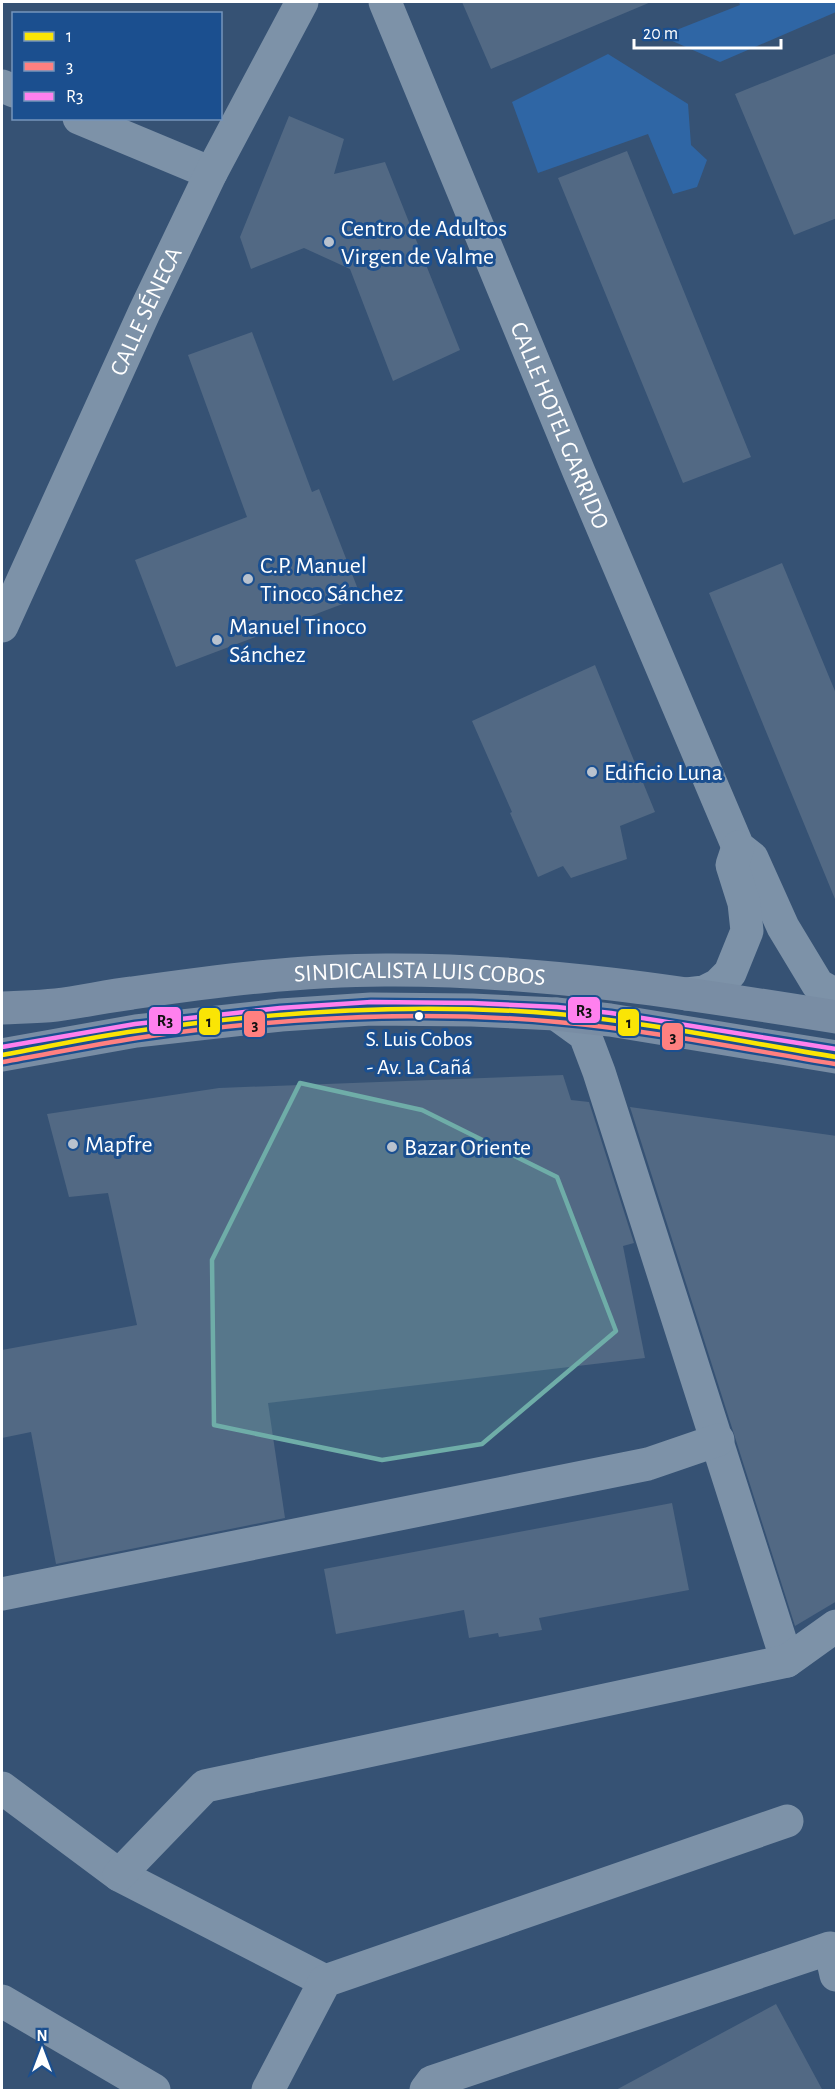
<svg xmlns="http://www.w3.org/2000/svg" width="838" height="2092" viewBox="0 0 838 2092" font-family="'Alegreya Sans',sans-serif">
  <style>
    .green { fill: #2f66a5 }
    .building { fill: #526984 }
    .lines { fill: none; stroke-linecap: round; stroke-linejoin: round }
    .street { stroke: #7d92a8; stroke-width: 33 }
    .secondary { stroke: #798da4; stroke-width: 33 }
    .bus-1-casing { stroke: #1b4f8f; stroke-width: 9 }
    .bus-2-casing { stroke: #1b4f8f; stroke-width: 9 }
    .bus-3-casing { stroke: #1b4f8f; stroke-width: 9 }
    .bus-1 { stroke: #fae505; stroke-width: 4.5 }
    .bus-2 { stroke: #ff8080; stroke-width: 4.5 }
    .bus-3 { stroke: #ff80ee; stroke-width: 4.5 }
    .marked { fill: #6fada8; fill-opacity: 0.2; stroke: #6fada8; stroke-width: 4.5; stroke-linejoin: round }
    .poi-dot { fill: #b9c2ce; stroke: #1b4f8f; stroke-width: 2 }
    .bus-dot { fill: #fff; stroke: #1b4f8f; stroke-width: 2 }
    .labels { text-anchor: middle; stroke-width: 6; stroke-linejoin: round; paint-order: stroke }
    .bus-label { font-size: 22px; fill: #fff; stroke: #1b4f8f }
    .poi-label { font-size: 24px; fill: #fff; stroke: #1b4f8f; text-anchor: start }
    .street-label { font-size: 24px; fill: #fff; stroke: #1b4f8f }
    .line-badge { stroke: #1b4f8f; stroke-width: 2 }
    .pale-badge-label { font-size: 16px; text-anchor: middle; font-weight: bold; fill: #111 }
  </style>
  <rect width="100%" height="100%" fill="#365274"/>
  <!-- green -->
  <path class="green" d="M739,2H836V12L720,62L661,36L740,5Z
    M608,54L688,104L691,145L707,160L697,187L673,194L648,134L538,173L512,102Z"/>
  <!-- building -->
  <path class="building" d="M462,2H651L491,69Z
    M837,53V218L794,235L735,94Z
    M289,116L344,139L334,174L385,162L460,350L393,381L350,269L304,248L251,269L240,237Z
    M627,151L751,457L683,483L558,178Z
    M252,332L312,492L319,489L361,597L176,667L135,560L247,517L188,355Z
    M782,563L837,696L835,899L709,593Z
    M595,665L655,812L620,826L627,859L571,878L563,866L538,877L510,813L512,812L472,721Z
    M563,1075L571,1100L589,1102L634,1243L623,1246L645,1358L268,1403L285,1518L56,1564L31,1432L2,1438V1350L137,1325L108,1193L69,1197L47,1114L219,1088Z
    M630,1107L837,1136V1601L795,1626Z
    M672,1503L689,1590L539,1618L542,1630L499,1637L498,1633L469,1638L464,1610L336,1634L324,1569Z
    M776,2004L823,2091H614Z"/>
  <g class="lines">
    <!-- street -->
    <g class="street">
      <path id="s1" d="M385,2L579,472L738,847L752,858L783,927L818,985L836,995"/>
      <path d="M2,86L14,91"/>
      <path d="M79,118L211,173"/>
      <path id="s2" d="M2,626L144,313L211,173L302,2"/>
      <path d="M687,994L704,992L718,985L730,973L747,931L744,903L732,865L738,847"/>
      <path d="M556,1014L585,1035L599,1072L787,1661"/>
      <path d="M2,1594L648,1464L718,1440"/>
      <path d="M2,1788L119,1875L325,1981"/>
      <path d="M119,1875L205,1786L787,1661L836,1626"/>
      <path d="M2,2001L154,2090"/>
      <path d="M268,2090L325,1981L787,1821"/>
      <path d="M426,2090L432,2082L830,1948L836,1975"/>
    </g>
    <!-- secondary -->
    <g class="secondary">
      <path id="s3" d="M2,1008C20,1007 38,1007 56,1005C81,1002 107,996 132,993C216,981 301,970 385,970C538,969 687,993 836,1017"/>
      <path d="M2,1055L136,1031L281,1015L371,1009L472,1010L556,1014L610,1020L836,1057"/>
    </g>
    <defs>
      <path id="bus-1" d="M2,1055C47,1047 91,1037 136,1031C275,1011 418,1002 558,1014C651,1023 744,1042 836,1057"/>
      <path id="bus-2" d="M3,1062C48,1054 92,1045 137,1038C275,1018 418,1009 557,1022C650,1030 743,1049 835,1064"/>
      <path id="bus-3" d="M2,1047L135,1024L280,1008L371,1002L472,1003L557,1007L611,1013L836,1049"/>
    </defs>
    <!-- bus-1 casing -->
    <use href="#bus-1" class="bus-1-casing"/>
    <!-- bus-2 casing -->
    <use href="#bus-2" class="bus-2-casing"/>
    <!-- bus-3 casing -->
    <use href="#bus-3" class="bus-3-casing"/>
    <!-- bus-1 -->
    <use href="#bus-1" class="bus-1"/>
    <!-- bus-2 -->
    <use href="#bus-2" class="bus-2"/>
    <!-- bus-3 -->
    <use href="#bus-3" class="bus-3"/>
  </g>
  <!-- marked area -->
  <path class="marked" d="M300,1083L422,1110L557,1177L616,1331L482,1444L382,1460L214,1425L212,1260Z"/>
  <!-- markers -->
  <g class="poi-dot">
    <circle cx="329" cy="242" r="6"/>
    <circle cx="248" cy="579" r="6"/>
    <circle cx="217" cy="640" r="6"/>
    <circle cx="592" cy="772" r="6"/>
    <circle cx="73" cy="1144" r="6"/>
    <circle cx="392" cy="1147" r="6"/>
  </g>
  <circle class="bus-dot" cx="419" cy="1016" r="5"/>
  <g class="labels">
    <!-- bus labels -->
    <g class="bus-label">
      <text x="419" y="1046">S. Luis Cobos<tspan x="419" dy="28">- Av. La Cañá</tspan></text>
    </g>
    <!-- poi labels -->
    <g class="poi-label">
      <text x="341" y="236">Centro de Adultos<tspan x="341" dy="28">Virgen de Valme</tspan></text>
      <text x="260" y="573">C.P. Manuel<tspan x="260" dy="28">Tinoco Sánchez</tspan></text>
      <text x="229" y="634">Manuel Tinoco<tspan x="229" dy="28">Sánchez</tspan></text>
      <text x="604" y="780">Edificio Luna</text>
      <text x="85" y="1152">Mapfre</text>
      <text x="404" y="1155">Bazar Oriente</text>
    </g>
    <!-- street labels -->
    <g class="street-label">
      <text dy="8" stroke="none"><textPath href="#s2" startOffset="346">CALLE SÉNECA</textPath></text>
      <text dy="8" stroke="none"><textPath href="#s1" startOffset="458">CALLE HOTEL GARRIDO</textPath></text>
      <text dy="8" stroke="none"><textPath href="#s3" startOffset="420">SINDICALISTA LUIS COBOS</textPath></text>
    </g>
  </g>
  <g class="line-badge">
    <rect x="567" y="996" width="34" height="28" rx="6" fill="#ff80ee"/>
    <rect x="148" y="1006" width="34" height="29" rx="6" fill="#ff80ee"/>
    <rect x="198" y="1007" width="23" height="29" rx="6" fill="#fae505"/>
    <rect x="617" y="1008" width="23" height="29" rx="6" fill="#fae505"/>
    <rect x="243" y="1010" width="23" height="28" rx="6" fill="#ff8080"/>
    <rect x="661" y="1022" width="23" height="29" rx="6" fill="#ff8080"/>
  </g>
  <g class="pale-badge-label">
    <text x="584" y="1016">R3</text>
    <text x="165" y="1026">R3</text>
    <text x="209" y="1027">1</text>
    <text x="629" y="1028">1</text>
    <text x="255" y="1030">3</text>
    <text x="673" y="1042">3</text>
  </g>
  <!-- border -->
  <rect width="838" height="2092" fill="none" stroke="#ffffff" stroke-width="6"/>
  <!-- legend -->
  <rect x="12" y="12" width="210" height="108" fill="#1b4f8f" stroke="#7695bc" stroke-width="1.5"/>
  <rect x="24" y="32" width="30" height="9" fill="#fae505" stroke="#7695bc" stroke-width="1.5"/>
  <text x="66" y="42" font-size="18" fill="#ffffff">1</text>
  <rect x="24" y="62" width="30" height="9" fill="#ff8080" stroke="#7695bc" stroke-width="1.5"/>
  <text x="66" y="72" font-size="18" fill="#ffffff">3</text>
  <rect x="24" y="92" width="30" height="9" fill="#ff80ee" stroke="#7695bc" stroke-width="1.5"/>
  <text x="66" y="102" font-size="18" fill="#ffffff">R3</text>
  <!-- north arrow -->
  <g transform="translate(42 2050)" stroke="#1b4f8f" stroke-width="4.5" paint-order="stroke">
  <path d="M0-4.5L10 22L0 15L-10 22Z" fill="#ffffff"/>
  <text y="-9" font-size="16" font-weight="bold" text-anchor="middle" fill="#ffffff">N</text>
  </g>
  <!-- scale -->
  <path d="M634 39v9h147v-9" fill="none" stroke="#ffffff" stroke-width="3"/>
  <text x="643" y="39" font-size="18" fill="#ffffff" stroke="#1b4f8f" stroke-width="4.5" paint-order="stroke">20 m</text>
</svg>
